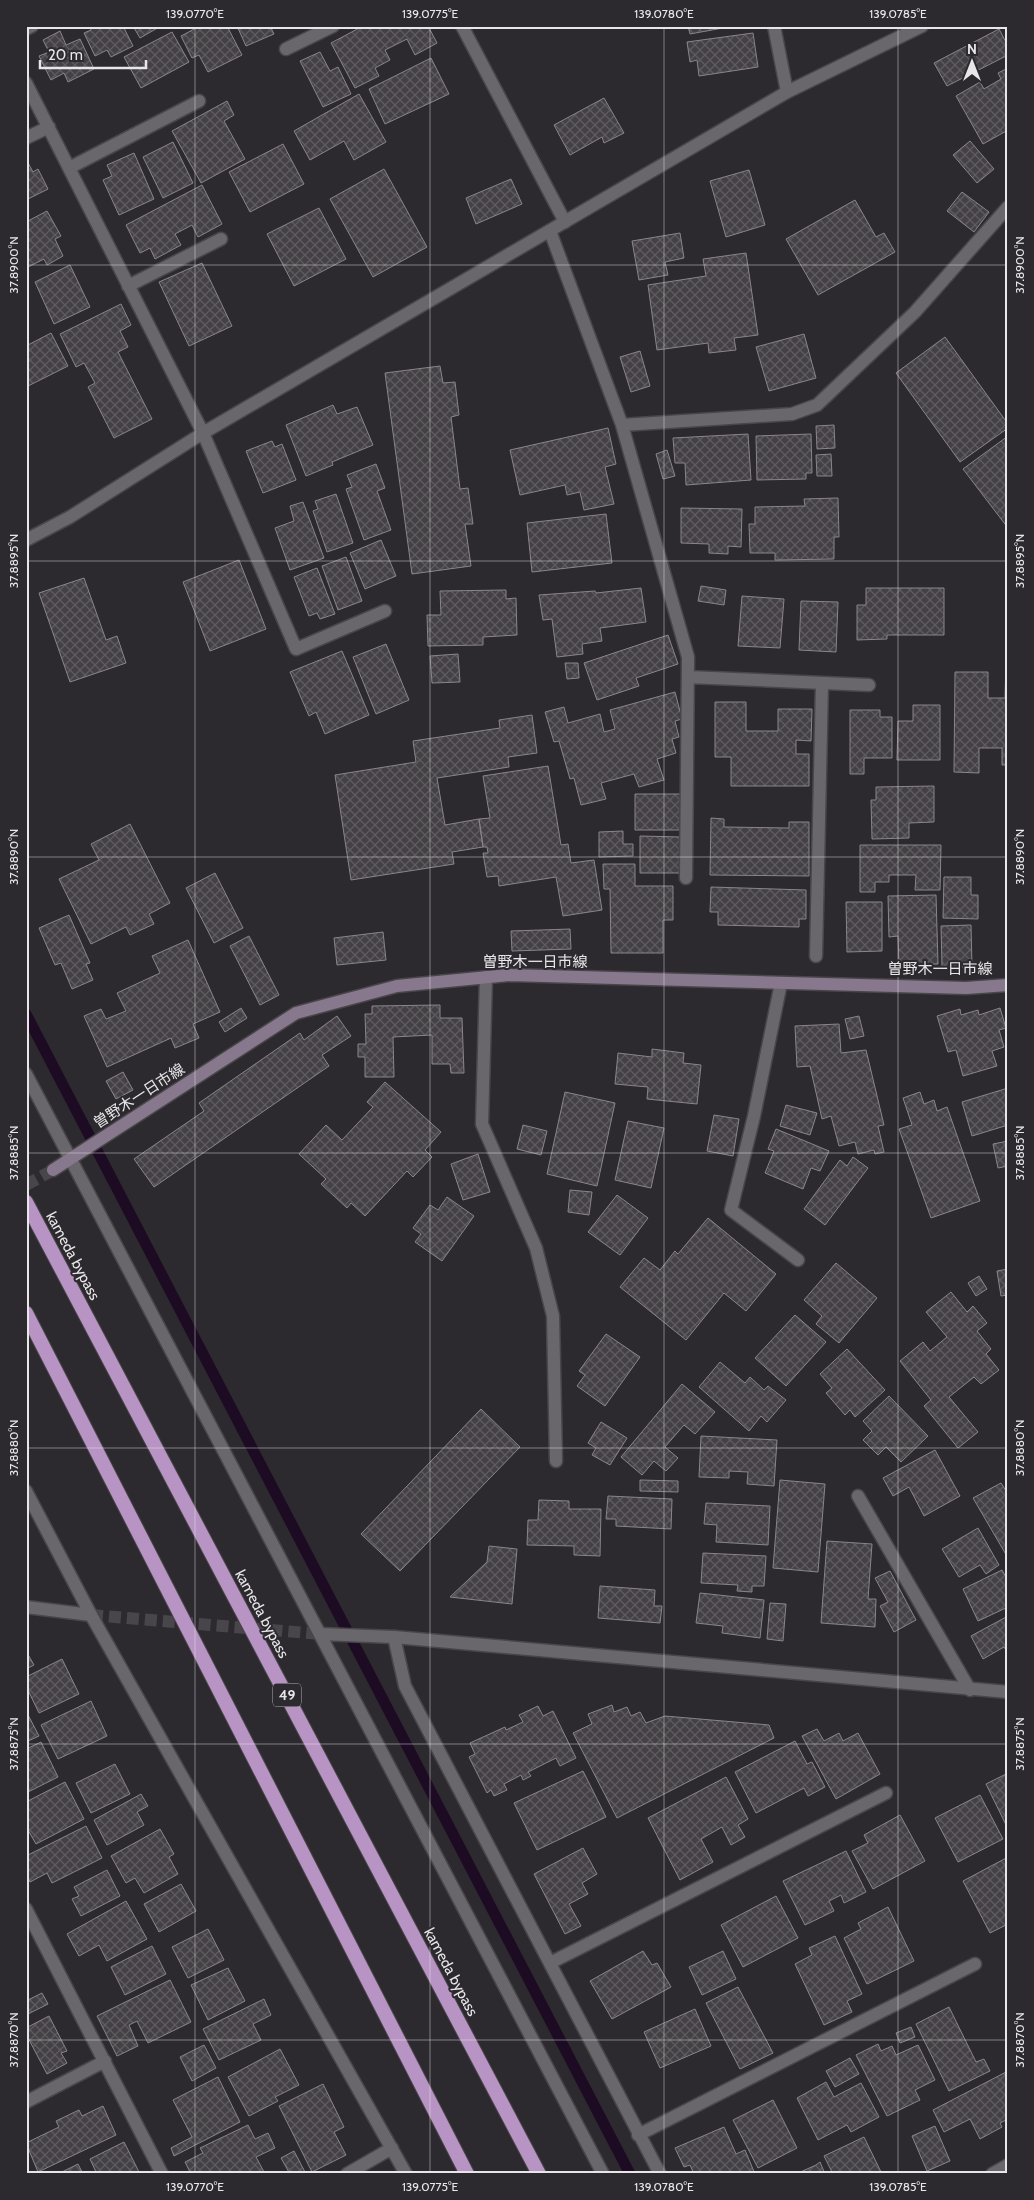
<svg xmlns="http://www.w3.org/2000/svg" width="1034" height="2200" viewBox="0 0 1034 2200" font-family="Cabin,'Noto Sans JP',sans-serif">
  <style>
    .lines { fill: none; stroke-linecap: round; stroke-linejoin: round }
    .stream { stroke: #1d0b23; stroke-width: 11 }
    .building { fill: url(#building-cross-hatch); stroke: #89858a }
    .tertiary-tunnel { stroke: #49464b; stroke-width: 12; stroke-dasharray: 12 6; stroke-linecap: butt }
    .secondary-tunnel { stroke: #49464b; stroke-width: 12; stroke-dasharray: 12 6; stroke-linecap: butt }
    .minor-casing { stroke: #484649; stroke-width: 15 }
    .tertiary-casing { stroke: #484649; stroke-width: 15 }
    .secondary-casing { stroke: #484649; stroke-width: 15 }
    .trunk-casing { stroke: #484649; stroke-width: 16 }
    .minor { stroke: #6a676c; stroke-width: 12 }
    .tertiary { stroke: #6a676c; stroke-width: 12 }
    .secondary { stroke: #87788d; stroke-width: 12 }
    .trunk { stroke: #b894c5; stroke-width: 14 }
    .ticks { fill: none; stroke: #e8e6e8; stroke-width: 1; stroke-opacity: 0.45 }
    .labels { text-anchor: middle; stroke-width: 4; stroke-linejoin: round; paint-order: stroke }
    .shield { fill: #2d2a2f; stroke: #b0aeb0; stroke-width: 1 }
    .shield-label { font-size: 14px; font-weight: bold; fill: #e8e6e8 }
    .street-label { font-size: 15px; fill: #e8e6e8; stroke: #2d2a2f }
    .neatline { fill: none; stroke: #e8e6e8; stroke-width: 2 }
    .ticks-label { font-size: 12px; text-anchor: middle; fill: #e8e6e8 }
  </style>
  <defs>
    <pattern id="building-cross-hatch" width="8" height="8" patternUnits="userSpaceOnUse" patternTransform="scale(1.25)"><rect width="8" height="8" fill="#444045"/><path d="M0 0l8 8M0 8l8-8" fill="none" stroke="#5f5c60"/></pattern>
  </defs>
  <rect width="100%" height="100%" fill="#2d2a2f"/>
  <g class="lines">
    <!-- stream -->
    <path class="stream" d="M26,1014L630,2174"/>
  </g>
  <!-- building -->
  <path class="building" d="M89,26H123L133,46L111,57L107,50L95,56L84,33L91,30Z
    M133,26H161L140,38Z
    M200,26H227L242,55L208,72L199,55L192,58L181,36Z
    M237,26H270L274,34L246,46Z
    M363,26H428L437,43L415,55L407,39L385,50L390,60L375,68L379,76L355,88L331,43Z
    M688,26H734L690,34Z
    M999,29L1008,46V55L947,86L934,63Z
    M60,31L66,45L80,39L94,69L68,82L64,73L51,80L39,56L49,52L43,40Z
    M172,32L189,62L141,88L124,57Z
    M753,33L758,67L699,76L697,60L690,62L687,42Z
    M320,52L330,71L338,67L351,94L323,107L300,61Z
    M431,58L449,94L385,124L369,89Z
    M1008,68V130L983,144L956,96L980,82L984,89L1001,79L998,73Z
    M359,94L386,142L354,160L344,141L310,160L294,131Z
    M604,98L624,133L604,143L602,137L570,155L554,125Z
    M227,101L234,115L224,121L245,159L201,183L172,131Z
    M970,141L994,169L977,183L953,155Z
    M173,142L193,183L163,198L143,157Z
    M283,144L304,184L250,212L229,172Z
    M134,153L154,199L119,215L103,180L112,176L107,165Z
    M26,159L33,172L38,169L48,189L26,200Z
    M384,169L427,247L373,277L330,199Z
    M749,170L765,225L726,237L710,181Z
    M511,179L522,204L476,224L466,198Z
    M202,185L222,224L198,237L192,225L175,234L181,245L155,259L150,248L140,253L126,225Z
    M962,192L989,212L974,232L947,211Z
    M855,200L876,237L884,233L895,252L818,295L786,239Z
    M319,208L346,259L294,286L267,234Z
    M47,211L61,236L55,239L63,256L47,265L44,259L28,267L26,263V222Z
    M680,233L684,258L665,262L668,275L639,280L632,241Z
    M746,253L758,335L734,338L736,350L709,353L708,343L657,350L648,285L706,276L703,259Z
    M202,263L232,326L189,346L159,282Z
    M70,265L90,307L54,324L35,282Z
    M121,304L131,325L120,331L128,347L118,352L152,419L114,438L88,387L95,383L84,363L76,367L60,334Z
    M51,333L68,366L26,387V346Z
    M804,334L816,378L769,391L756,347Z
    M945,337L1008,424V428L960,462L896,373Z
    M640,351L650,386L631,392L620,357Z
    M440,366L443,383L455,382L459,415L451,417L460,489L468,488L473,524H465L471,566L412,574L385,373Z
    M333,405L337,414L357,407L373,445L332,462L333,465L306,476L286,425Z
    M834,425L835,448L817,449L816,426Z
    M608,428L616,464L605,467L614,504L584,510L580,492L567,495L565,485L520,495L510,450Z
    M748,434L751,480L686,485L685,463H675L673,438Z
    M811,434L812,473H806V479L757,480L756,436Z
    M1008,436V528L963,469Z
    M272,441L275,447L282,444L296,480L263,493L246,451Z
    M667,450L675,476L663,479L656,454Z
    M831,454L832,476H817L816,455Z
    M376,464L385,488L377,491L391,530L364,540L346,489L352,487L347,475Z
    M336,494L353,543L327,552L313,511L318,509L315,501Z
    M838,498L839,537H834V559L775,560V553H750L749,524H755V507L805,506L804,499Z
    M303,502L324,558L290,570L275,528L294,521L290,506Z
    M681,508L742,509L741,547L728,546V554L709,553V544L681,543Z
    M606,514L612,563L532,572L527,523Z
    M381,540L396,576L365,589L350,553Z
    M346,557L362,601L338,610L322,566Z
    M239,560L266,629L210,651L183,582Z
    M317,568L335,614L320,619L317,613L309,616L294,577Z
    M84,578L106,640L117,636L126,663L70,682L39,593Z
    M701,586L726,590L724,605L698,601Z
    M641,588L646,622L600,628L602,641L582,644L583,654L557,657L552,619L543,620L539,595L595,591L596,593Z
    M866,588H944V635H887V639L857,640V605H866Z
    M506,590V599L516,598L517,635L483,637V645L428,646L427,615H441L440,591Z
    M742,596L784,599L780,648L738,646Z
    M801,601L838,602L836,652L799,650Z
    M668,635L678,664L636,678L639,686L597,700L584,663Z
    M386,644L409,700L376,714L353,657Z
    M342,651L369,715L325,734L316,712L309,716L290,672Z
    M458,654L460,682L432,683L430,656Z
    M1006,659H1008V765H1002V748H979V773L954,772L955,672H988V698H1005Z
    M565,663H578L579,678L567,679Z
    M675,692L682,719L675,721L679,737L672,739L676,753L657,759L664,780L639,787L634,774L601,783L606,799L581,805L574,778L570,779L559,741L554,742L545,712L564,707L568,723L600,714L604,732L615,729L610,710Z
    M715,702H746V731H778V709H812L811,741L796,740V754H809V786H731V757H715Z
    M913,705H940V760H897L898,721H913Z
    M850,710H880V717H892V758H864V774H850Z
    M532,715L537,753L508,757L509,767L437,778L445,825L479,819L483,847L452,852L454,864L351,880L335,775L416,762L413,741L500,728L499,720Z
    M548,766L561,845L568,844L571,863L594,860L602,910L563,916L556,877L499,886L498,876L487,877L483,853H488L487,847H483L479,819L490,818L483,776Z
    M934,786V822L909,823V838L872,839L871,800H876V787Z
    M635,794H682V830H635Z
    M711,818L724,819V827L789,828V822H809V876L710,875Z
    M130,824L170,903L149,914L154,924L130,935L126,927L91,944L59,879L99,860L91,844Z
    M623,831V844H633V856L599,857V832Z
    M640,836L681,837L680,873H640Z
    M860,845H941L940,890H915L916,875H889V882H875V892H860Z
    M603,864H635V886H673V920H663V953H611L610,889H604Z
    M215,873L243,928L214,943L186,888Z
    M944,877H971V895H978V919L943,918Z
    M711,887L806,890V919H799V927L718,925V912H710Z
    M936,895L938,964L899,965L898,936L889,937L888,896Z
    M846,902H882V951L847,952Z
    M69,915L90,963L86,964L93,980L72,989L61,963L55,965L39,928Z
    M971,925L972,967H942L941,926Z
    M570,929L571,949L512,951L511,931Z
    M383,932L386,960L337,965L334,938Z
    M249,936L279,995L260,1005L230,946Z
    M188,940L220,1012L193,1024L199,1038L175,1048L171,1038L107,1067L84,1016L101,1009L106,1019L126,1011L117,993L160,973L152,956Z
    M440,1005V1018H462L464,1073H451L450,1064H432V1035L393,1037L394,1077H365V1057H358V1044H366L365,1014H372V1006Z
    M241,1008L247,1018L225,1032L219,1022Z
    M1000,1008L1006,1028L999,1030L1004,1047L992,1051L997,1066L963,1076L956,1050L948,1052L937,1016L960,1009L961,1015L978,1010L979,1015Z
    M337,1016L351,1036L322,1055L329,1066L154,1187L134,1159L204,1111L199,1103L300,1033L304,1040Z
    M859,1016L864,1036L850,1039L845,1019Z
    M839,1024L841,1053L866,1050L884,1125L878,1126L884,1152L875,1154L874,1150L858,1154L855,1142L839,1146L831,1116L822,1119L810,1066L797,1067L795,1026Z
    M652,1049L684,1053L683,1063L701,1065L697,1104L647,1099L648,1087L615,1084L618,1053L652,1057Z
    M123,1072L133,1090L116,1099L106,1081Z
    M385,1082L441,1132L425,1150L432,1157L413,1177L407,1171L365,1216L351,1203L347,1208L321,1184L326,1179L299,1154L326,1125L342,1140L373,1107L367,1102Z
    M1008,1088V1125L972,1136L962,1102Z
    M565,1092L615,1103L597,1186L547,1174Z
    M920,1092L924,1104L934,1100L937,1111L947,1107L980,1201L931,1218L899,1129L912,1125L903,1098Z
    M786,1105L817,1113L810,1135L780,1126Z
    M714,1115L739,1119L733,1156L707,1151Z
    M628,1121L664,1128L651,1188L615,1180Z
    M523,1125L547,1131L541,1155L517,1149Z
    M776,1129L829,1151L820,1171L811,1168L803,1189L765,1173L774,1151L768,1149Z
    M1008,1141V1166L998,1168L993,1144Z
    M478,1154L490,1192L463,1200L451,1164Z
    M853,1157L868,1168L825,1225L804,1209L840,1160L847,1166Z
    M570,1190L592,1192L589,1215L568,1212Z
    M617,1195L648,1218L620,1255L588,1232Z
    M447,1197L474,1216L442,1261L415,1242L421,1234L413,1228L430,1205L438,1210Z
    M708,1218L776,1274L746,1311L724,1293L686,1340L620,1287L644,1258L660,1270L675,1251L678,1254Z
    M836,1263L877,1298L839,1343L816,1324L822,1316L804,1300Z
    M1008,1269V1295L1001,1296L997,1271Z
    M979,1276L987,1289L976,1296L968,1283Z
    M951,1292L967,1312L973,1306L987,1323L977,1331L991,1349L986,1354L999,1370L981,1384L974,1377L949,1397L978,1432L958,1448L924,1406L931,1400L900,1361L923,1342L930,1351L947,1337L926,1312Z
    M795,1315L826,1342L786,1386L755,1358Z
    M606,1334L640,1357L605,1406L577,1386L585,1375L579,1371Z
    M847,1349L885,1390L855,1417L850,1410L845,1415L826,1393L832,1388L820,1374Z
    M720,1362L745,1383L750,1377L764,1390L768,1386L786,1400L767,1422L761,1416L749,1431L699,1387Z
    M682,1384L715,1412L695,1434L684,1425L665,1447L678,1458L666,1471L654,1461L642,1475L621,1457Z
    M889,1396L928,1436L901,1462L886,1447L878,1455L863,1440L872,1431L863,1421Z
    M481,1409L520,1447L400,1571L361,1534Z
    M601,1422L627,1438L610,1465L592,1455L596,1448L588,1443Z
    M701,1436L777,1440L774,1486L747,1484L748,1472L729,1471V1478L699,1477Z
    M935,1450L960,1496L924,1516L909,1487L893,1496L883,1478Z
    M640,1480L678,1481V1492L640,1491Z
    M780,1480L825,1484L818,1572L773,1568Z
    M1001,1483L1008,1494V1558L973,1498Z
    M608,1496L672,1499L671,1529L616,1526V1519H606Z
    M539,1500L569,1501V1509H601L600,1556L574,1555V1546L527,1545L528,1520H538Z
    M706,1503L770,1506L768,1545L716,1542L717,1525L704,1524Z
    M978,1528L999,1565L986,1574L980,1565L959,1577L942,1549Z
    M827,1541L872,1544L868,1599H876L875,1627L821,1623Z
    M489,1546L517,1549L512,1604L450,1597L487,1562Z
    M703,1553L766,1556L764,1586H752V1592L737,1591L738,1585L701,1583Z
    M1002,1570L1008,1581V1607L978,1621L963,1589Z
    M890,1571L916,1620L894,1632L880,1606L888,1602L875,1578Z
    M600,1586L655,1590L654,1606H662L660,1623L598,1618Z
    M700,1593L764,1600L760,1638L722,1633L723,1626L696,1623Z
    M770,1603L786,1604L783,1641L767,1639Z
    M1008,1616V1653L1004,1647L983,1659L971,1636Z
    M26,1651L34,1665L26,1669Z
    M62,1659L79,1694L39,1713L26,1686V1677Z
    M91,1701L107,1736L58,1759L41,1725Z
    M612,1705L614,1712L627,1707L631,1716L640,1712L646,1723L665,1716L769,1725L774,1738L617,1818L573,1733L592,1724L588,1714Z
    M538,1706L543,1716L553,1711L576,1758L560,1766L556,1758L528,1772L531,1776L523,1780L521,1775L504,1784L507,1790L494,1796L491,1790L487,1793L469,1757L475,1754L470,1743L505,1727L506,1730L523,1722L519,1715Z
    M26,1711L39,1736L26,1742Z
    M817,1729L824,1741L839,1733L843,1741L858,1733L880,1774L836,1799L802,1736Z
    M795,1741L807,1764L812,1762L825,1787L808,1796L804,1788L756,1813L735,1772Z
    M41,1742L58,1777L26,1793V1749Z
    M115,1764L130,1794L91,1813L76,1783Z
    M583,1771L606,1817L537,1850L514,1803Z
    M1008,1773V1829L986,1784Z
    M726,1777L748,1819L738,1825L745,1837L731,1845L722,1827L701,1839L713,1862L680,1880L648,1818Z
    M65,1782L84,1819L36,1844L28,1830L26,1831V1802Z
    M141,1794L148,1806L137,1812L144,1825L107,1845L94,1820Z
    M980,1795L1003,1839L958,1862L935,1818Z
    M900,1815L925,1861L873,1889L852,1851L868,1843L864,1835Z
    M86,1826L102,1858L52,1883L47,1873L30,1882L26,1875V1856Z
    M160,1829L174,1854L169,1857L178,1874L144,1893L135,1878L126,1883L111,1856Z
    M583,1848L597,1874L582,1883L588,1894L569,1904L581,1926L565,1934L534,1874Z
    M846,1851L866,1892L844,1903L841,1895L829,1901L834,1911L805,1925L783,1881Z
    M1008,1857V1924L990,1933L963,1881Z
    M107,1870L120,1896L81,1916L72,1899L79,1896L74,1887Z
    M181,1884L196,1911L159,1932L144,1904Z
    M776,1896L798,1938L743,1967L721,1925Z
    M126,1901L147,1939L107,1961L99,1945L79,1956L67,1934Z
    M888,1907L914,1961L867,1984L844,1938L861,1929L858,1923Z
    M208,1929L224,1960L188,1978L172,1947Z
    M835,1936L862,1994L847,2001L852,2012L824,2025L795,1964L812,1955L809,1948Z
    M152,1946L166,1974L125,1995L111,1967Z
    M643,1951L652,1965L657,1963L671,1987L612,2019L590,1981Z
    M723,1951L736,1979L702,1995L689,1967Z
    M228,1968L245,2001L208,2020L191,1985Z
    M170,1980L191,2022L148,2043L137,2021L129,2025L138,2046L117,2056L97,2016Z
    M738,1987L773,2053L740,2069L706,2003Z
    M42,1993L48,2004L26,2015V2001Z
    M264,1999L271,2015L253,2024L261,2040L219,2060L203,2029Z
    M949,2007L976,2062L984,2059L990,2071L949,2091L916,2024Z
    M695,2009L711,2046L660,2068L644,2032Z
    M49,2016L67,2051L61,2053L67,2063L47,2074L26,2034V2028Z
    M911,2027L915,2037L900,2043L896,2033Z
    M878,2044L881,2051L892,2046L896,2055L918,2045L935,2080L915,2090L920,2100L887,2116L856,2055Z
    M204,2045L216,2068L192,2081L180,2057Z
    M280,2049L299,2085L275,2097L278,2101L249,2116L228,2077Z
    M850,2058L859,2074L835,2087L826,2071Z
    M1008,2071V2119L1000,2123L1002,2127L980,2139L970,2119L944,2132L933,2110Z
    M218,2077L240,2122L174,2156L171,2148L192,2137L173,2100Z
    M826,2082L834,2097L861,2083L879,2117L851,2132L847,2125L818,2140L797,2098Z
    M323,2084L344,2127L334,2132L346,2155L312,2172L279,2106Z
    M773,2100L797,2148L758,2168L733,2120Z
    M103,2106L116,2135L38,2172L26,2143L59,2127L56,2121L79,2110L82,2116Z
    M248,2125L255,2139L268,2133L275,2148L256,2157L264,2172L260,2174H191L185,2162L203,2153L200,2148Z
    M935,2126L950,2161L927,2171L912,2136Z
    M724,2127L736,2154L745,2150L755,2174H694L690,2165L684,2167L675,2148Z
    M864,2137L882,2174H833L824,2156Z
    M124,2142L140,2174H97L90,2159Z
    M294,2151L306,2174H290L281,2158Z
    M820,2162L825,2174H796L816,2165Z
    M78,2164L83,2174H58Z"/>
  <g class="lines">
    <!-- tertiary-tunnel -->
    <path class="tertiary-tunnel" d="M91,1615L320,1634"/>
    <!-- secondary-tunnel -->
    <path class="secondary-tunnel" d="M26,1185L53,1170"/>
    <defs>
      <path id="minor" d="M462,26L565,222
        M774,26L787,92
        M26,29L32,26
        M286,49L333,26
        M26,83L203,433L296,649L385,611
        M26,138L49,127
        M69,168L199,101
        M550,231L622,425L688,657L686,878
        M128,286L221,239
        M622,425L792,414L817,405L915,312L1008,207
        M688,677L869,685
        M816,956L822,683
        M486,977L482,1124L536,1248L553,1316L556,1461
        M781,983L754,1116L731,1210L798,1260
        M26,1074L603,2174
        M26,1491L91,1615L406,2174
        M858,1496L970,1690
        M394,1637L405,1686L660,2174
        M26,1909L162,2174
        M550,1963L886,1793
        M26,2102L105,2061
        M638,2135L975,1964
        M347,2174L392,2148
        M992,2174L1008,2165"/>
      <path id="tertiary" d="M26,540L70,517L203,433L787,92L922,26
        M26,1607L91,1615
        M320,1634L394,1637L1008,1692"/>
      <path id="secondary" d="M53,1170L296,1013L397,986L509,975L966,988L1008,985"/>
      <path id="trunk" d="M26,1202L539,2174
        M26,1313L467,2174"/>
    </defs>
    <!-- minor casing -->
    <use href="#minor" class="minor-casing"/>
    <!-- tertiary casing -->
    <use href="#tertiary" class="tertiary-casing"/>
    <!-- secondary casing -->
    <use href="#secondary" class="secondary-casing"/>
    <!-- trunk casing -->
    <use href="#trunk" class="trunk-casing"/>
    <!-- minor -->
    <use href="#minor" class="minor"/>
    <!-- tertiary -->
    <use href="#tertiary" class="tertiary"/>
    <!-- secondary -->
    <use href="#secondary" class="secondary"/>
    <!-- trunk -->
    <use href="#trunk" class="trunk"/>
  </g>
  <!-- ticks -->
  <path class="ticks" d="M195,26V2174M430,26V2174M664,26V2174M898,26V2174M26,265H1008M26,561H1008M26,857H1008M26,1153H1008M26,1448H1008M26,1744H1008M26,2040H1008"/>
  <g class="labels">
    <!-- shield labels -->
    <rect class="shield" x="273" y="1683.5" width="28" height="23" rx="4"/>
    <g class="shield-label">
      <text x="287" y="1700">49</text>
    </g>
    <!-- street labels -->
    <g class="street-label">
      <text x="535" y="967">曽野木一日市線</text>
      <text x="940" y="974">曽野木一日市線</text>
      <text transform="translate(139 1096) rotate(-33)" y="5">曽野木一日市線</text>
      <text transform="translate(73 1256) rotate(62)" y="5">kameda bypass</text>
      <text transform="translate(262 1614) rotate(62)" y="5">kameda bypass</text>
      <text transform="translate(451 1972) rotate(62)" y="5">kameda bypass</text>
    </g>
  </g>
  <!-- border -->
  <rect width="1034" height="2200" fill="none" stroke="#2d2a2f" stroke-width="55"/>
  <!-- north arrow -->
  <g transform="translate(972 62)" stroke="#2d2a2f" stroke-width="4" paint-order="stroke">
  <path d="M0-4L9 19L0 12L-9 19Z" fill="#e8e6e8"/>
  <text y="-8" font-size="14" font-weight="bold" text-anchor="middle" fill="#e8e6e8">N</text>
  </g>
  <!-- scale -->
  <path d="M40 60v8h106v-8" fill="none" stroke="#e8e6e8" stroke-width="2.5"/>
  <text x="48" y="60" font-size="15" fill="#e8e6e8" stroke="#2d2a2f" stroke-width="4" paint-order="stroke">20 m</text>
  <rect x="28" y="28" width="978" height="2144" class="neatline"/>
  <g class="ticks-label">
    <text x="195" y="18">139.0770°E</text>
    <text x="430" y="18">139.0775°E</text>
    <text x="664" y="18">139.0780°E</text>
    <text x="898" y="18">139.0785°E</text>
    <text transform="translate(14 265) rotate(-90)" y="4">37.8900°N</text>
    <text transform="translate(1020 265) rotate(-90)" y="4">37.8900°N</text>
    <text transform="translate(14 561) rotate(-90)" y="4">37.8895°N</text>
    <text transform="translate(1020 561) rotate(-90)" y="4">37.8895°N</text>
    <text transform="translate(14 857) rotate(-90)" y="4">37.8890°N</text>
    <text transform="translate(1020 857) rotate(-90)" y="4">37.8890°N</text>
    <text transform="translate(14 1153) rotate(-90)" y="4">37.8885°N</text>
    <text transform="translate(1020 1153) rotate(-90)" y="4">37.8885°N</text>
    <text transform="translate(14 1448) rotate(-90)" y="4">37.8880°N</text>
    <text transform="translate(1020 1448) rotate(-90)" y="4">37.8880°N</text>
    <text transform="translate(14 1744) rotate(-90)" y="4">37.8875°N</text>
    <text transform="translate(1020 1744) rotate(-90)" y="4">37.8875°N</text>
    <text transform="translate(14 2040) rotate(-90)" y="4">37.8870°N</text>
    <text transform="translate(1020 2040) rotate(-90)" y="4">37.8870°N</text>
    <text x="195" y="2191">139.0770°E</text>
    <text x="430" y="2191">139.0775°E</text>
    <text x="664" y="2191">139.0780°E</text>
    <text x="898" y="2191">139.0785°E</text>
  </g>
</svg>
